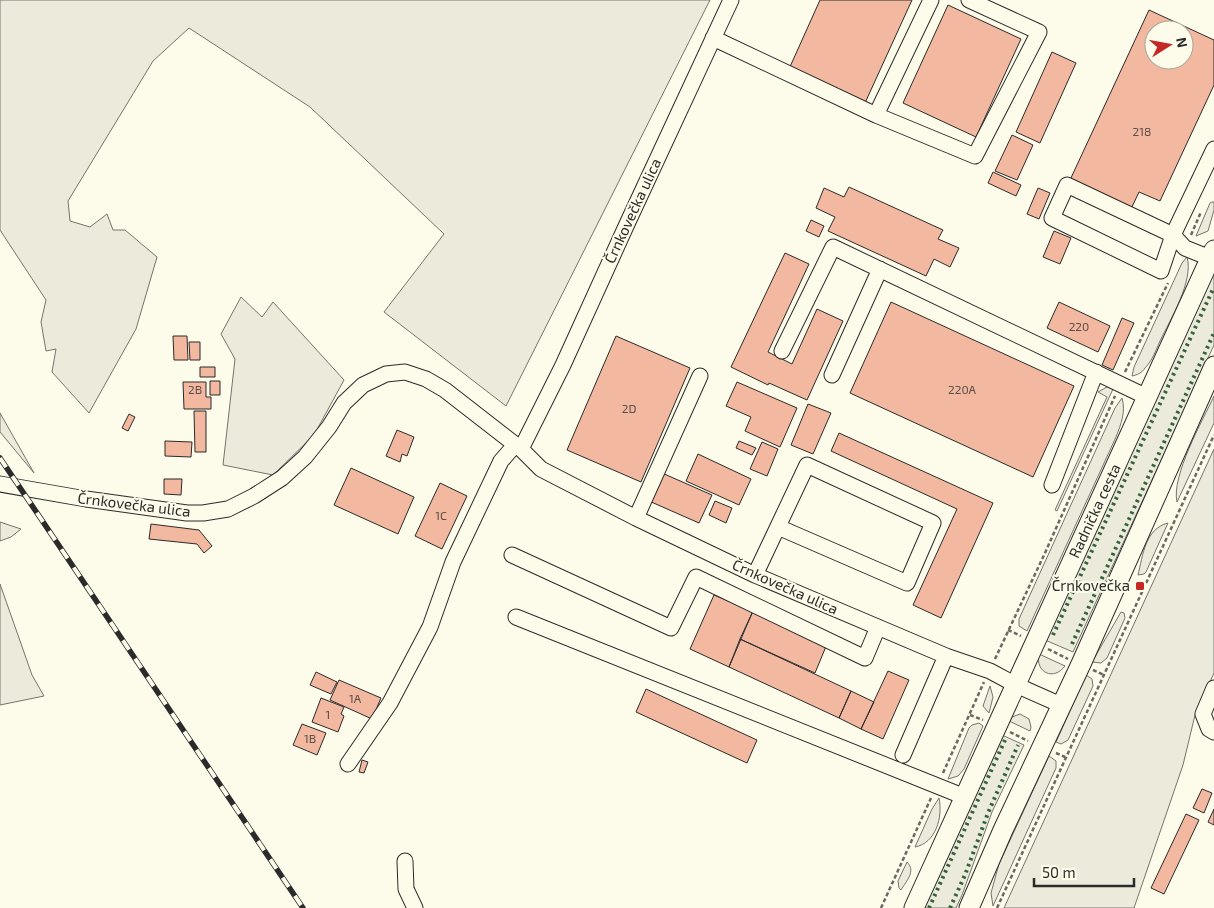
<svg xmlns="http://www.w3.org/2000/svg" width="1214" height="908" viewBox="0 0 1214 908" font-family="'Exo 2',sans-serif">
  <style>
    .green { fill: #ecebdb; stroke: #74746e }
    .building { fill: #f2b8a0; stroke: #2b2b2b; fill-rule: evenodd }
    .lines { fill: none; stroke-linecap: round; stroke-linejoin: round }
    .minor-casing { stroke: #2b2b2b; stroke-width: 17 }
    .major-casing { stroke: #2b2b2b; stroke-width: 21 }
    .path { stroke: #6a6964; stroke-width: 2.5; stroke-dasharray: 4 2.5; stroke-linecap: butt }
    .minor { stroke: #fdfbea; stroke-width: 15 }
    .major { stroke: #fdfbea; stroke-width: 19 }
    .rail-casing { stroke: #2b2b2b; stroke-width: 5.5 }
    .rail { stroke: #fdfbea; stroke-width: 4; stroke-dasharray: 11; stroke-linecap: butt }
    .hedge { stroke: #34623c; stroke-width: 4; stroke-dasharray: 2.5 4; stroke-linecap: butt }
    .poi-dot { fill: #c62828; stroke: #fdfbea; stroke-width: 2 }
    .labels { text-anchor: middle; stroke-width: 4; stroke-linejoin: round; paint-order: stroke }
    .number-label { font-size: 12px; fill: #5d4e48 }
    .street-label { font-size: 15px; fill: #2b2b2b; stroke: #fdfbea }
    .poi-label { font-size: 15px; fill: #2b2b2b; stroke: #fdfbea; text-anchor: end }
  </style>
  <rect width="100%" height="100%" fill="#fdfbea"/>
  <!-- green -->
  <path class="green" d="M0,0H710L506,406L384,312L444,234L310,107L189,28L153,61L68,201L70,221L90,227L107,214L113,230H125L157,257L136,329L89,413L52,372L56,349L46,351L41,322L46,300L0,230Z
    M1212,202H1214V210L1208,231L1196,236L1210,203Z
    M1187,257C1194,281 1170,320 1160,341C1156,350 1152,361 1145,368C1142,373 1137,375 1132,376L1134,367L1182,263Z
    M1214,271V345L1073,652L1045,640Z
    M241,297L262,317L273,302L344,380L314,435L273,475L223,465L235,359L221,334Z
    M1107,387L1113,389L1057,511L1055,510L1107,397L1098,392Z
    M1214,396V423L1177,502C1171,476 1203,420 1214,396Z
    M1122,398C1126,412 1121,424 1116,437L1027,631L1019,626V619L1115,408Z
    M0,413L34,473L0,432Z
    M1214,449V673L1195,715L1183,765L1134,908H1004Z
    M0,522L21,529L11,537L0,541Z
    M1168,523L1146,572L1144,574L1138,575C1143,555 1145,529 1168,523Z
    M0,584L32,675L44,696L0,705Z
    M1121,612L1124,613L1125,618L1107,658L1101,663L1092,662Z
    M1039,654L1065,666C1054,681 1035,673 1039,654Z
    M1086,675L1092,679L1093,686L1068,740L1061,744L1056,742Z
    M990,686L993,697L989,713L983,706Z
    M1020,714L1029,719L1031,727L1030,731L1009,721L1012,717Z
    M979,723L983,726L964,769L958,776L948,779L969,728L972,725Z
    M1002,735L1024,745L992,812L962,895L956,908H923Z
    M1049,756L1056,761V768L993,906L991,893L999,864Z
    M939,798C943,817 936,843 915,847L932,809Z
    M907,862C916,871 907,880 901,890L899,888L898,881Z"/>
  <!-- building -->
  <path class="building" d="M820,0H912L865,103L789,69Z
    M948,5L1021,39L976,137L903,103Z
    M1149,10L1214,40V85L1160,201L1139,192L1131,209L1070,180ZM1154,30H1184V60H1154Z
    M1052,52L1076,63L1040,143L1016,132Z
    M1012,135L1033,145L1017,180L995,171Z
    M993,172L1021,185L1016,196L988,183Z
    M849,187L943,230L938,239L959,248L950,267L934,259L926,276L828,231L835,217L816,208L824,188L844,197Z
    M1038,188L1050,193L1039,219L1027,214Z
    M811,220L824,226L819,237L806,231Z
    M1054,231L1071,238L1060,264L1043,257Z
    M785,253L809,264L768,352L792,364L817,309L843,321L807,400L769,383L768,385L731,367Z
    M891,302L1074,386L1033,477L850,393Z
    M1059,302L1110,326L1098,352L1047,328Z
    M1122,318L1134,323L1113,370L1102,365Z
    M173,336H187L188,360H174Z
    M616,336L690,368L641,482L567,450Z
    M189,342H200V360H190Z
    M200,367H215V377H200Z
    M210,381H220V395H210Z
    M183,382H206V397H211V409H184Z
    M737,382L797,408L780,447L745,431L751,417L726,406Z
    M808,404L831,413L813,454L791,445Z
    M194,411H206V452H195Z
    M129,414L135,417L128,431L122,428Z
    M397,430L414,437L407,456L402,454L400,462L386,456Z
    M839,433L993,503L941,618L913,605L957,509L831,451Z
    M165,441L192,442L191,457L165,456Z
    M739,441L756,448L752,455L736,448Z
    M762,442L778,449L767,476L750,469Z
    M698,454L751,479L739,505L686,481Z
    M351,468L414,497L398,534L334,505Z
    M662,473L712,495L699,523L649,501Z
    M164,479H182L181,495L164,494Z
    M440,483L467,496L442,549L415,536Z
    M715,501L732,508L726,523L709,515Z
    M151,524L199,530L212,546L204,553L197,544L149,539Z
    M714,595L753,611L729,667L690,649Z
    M753,611L827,644L815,673L740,639Z
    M740,639L851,691L839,718L729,667Z
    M888,671L909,680L883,739L861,729Z
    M316,672L337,682L331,694L310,685Z
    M339,680L381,698L372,719L330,700Z
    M646,689L757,740L747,763L636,712Z
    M851,691L874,702L861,729L839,718Z
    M321,698L344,707L341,714L344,716L338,732L312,722Z
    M302,724L326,733L317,755L293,745Z
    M362,760L368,762L364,773L359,772Z
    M1202,789L1212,793L1204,813L1193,808Z
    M1214,809V825L1208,822Z
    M1186,814L1199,820L1164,894L1151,888Z"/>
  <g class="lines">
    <defs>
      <path id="minor" d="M713,38L876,115L931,0
        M876,115L975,156L1039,32L969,0
        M1210,258L1185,248L1173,235L1067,185L1052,218L1161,271L1173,235L1214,149
        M782,351L833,247L1147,397
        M832,375L880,269
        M521,449L563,365L627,224L731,0
        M0,484L86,499L187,513H203L228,509L254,496L282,478L305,457L329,427L344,403L363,385L386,374L405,372L426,379L445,390L521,449L541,469L636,518L755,575L946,656L990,671L1016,685L1061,705
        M1052,485L1096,372
        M636,518L700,376
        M512,555L671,628L696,577L865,658L878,627
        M755,575L807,465L933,523L907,583L778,527
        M516,617L965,797
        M1214,688L1203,714L1209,729L1214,732
        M903,755L946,656
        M348,764L390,703L430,627L453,562L501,461L515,445
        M405,861L406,889L415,908"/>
      <path id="major" d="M914,908L1214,250
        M969,908L1003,830L1081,664L1214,366"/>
    </defs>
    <!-- minor casing -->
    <use href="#minor" class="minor-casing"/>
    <!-- major casing -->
    <use href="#major" class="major-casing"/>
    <!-- path -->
    <path class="path" d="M1191,235L1201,212
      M1125,372L1168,283
      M1008,630L1021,636
      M1048,649L1068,659
      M995,659L1045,553L1115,396
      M1093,670L1104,675
      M970,715L983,720
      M1010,732L1028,741
      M1056,753L1065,757
      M943,773L984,682
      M881,908L931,798
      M997,908L1214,435"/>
    <!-- minor -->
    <use href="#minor" class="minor"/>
    <!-- major -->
    <use href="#major" class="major"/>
    <defs>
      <path id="rail" d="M0,458L303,908"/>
    </defs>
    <!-- rail casing -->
    <use href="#rail" class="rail-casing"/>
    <!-- rail -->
    <use href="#rail" class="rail"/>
    <!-- hedge -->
    <path class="hedge" d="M1053,635L1214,287
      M1072,644L1214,333
      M929,908L1005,740
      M950,908L965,875L988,813L1018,745"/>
  </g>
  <!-- markers -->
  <rect class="poi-dot" x="1135" y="581" width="10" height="10" rx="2.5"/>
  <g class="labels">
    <!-- number labels -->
    <g class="number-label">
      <text x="1142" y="136">218</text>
      <text x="1079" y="331">220</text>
      <text x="195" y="394">2B</text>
      <text x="962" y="394">220A</text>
      <text x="629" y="413">2D</text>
      <text x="441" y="520">1C</text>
      <text x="355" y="703">1A</text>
      <text x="328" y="719">1</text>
      <text x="310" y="743">1B</text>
    </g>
    <!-- street labels -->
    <g class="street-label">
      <text transform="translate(633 211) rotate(-65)" y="5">Črnkovečka ulica</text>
      <text transform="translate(134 505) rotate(7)" y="5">Črnkovečka ulica</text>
      <text transform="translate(1095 511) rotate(-65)" y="5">Radnička cesta</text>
      <text transform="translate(785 587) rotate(24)" y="5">Črnkovečka ulica</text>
    </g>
    <!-- poi labels -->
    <g class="poi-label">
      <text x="1130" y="591">Črnkovečka</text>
    </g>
  </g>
  <!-- north arrow -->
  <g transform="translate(1169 45) rotate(79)"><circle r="24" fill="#fdfbea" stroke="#a9a89e"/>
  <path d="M0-4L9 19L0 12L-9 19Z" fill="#c62828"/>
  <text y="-8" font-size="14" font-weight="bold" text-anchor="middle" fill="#2b2b2b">N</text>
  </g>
  <!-- scale -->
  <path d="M1034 878v8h100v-8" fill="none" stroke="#2b2b2b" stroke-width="2.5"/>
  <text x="1042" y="878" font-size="15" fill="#2b2b2b" stroke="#fdfbea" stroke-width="4" paint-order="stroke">50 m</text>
</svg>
